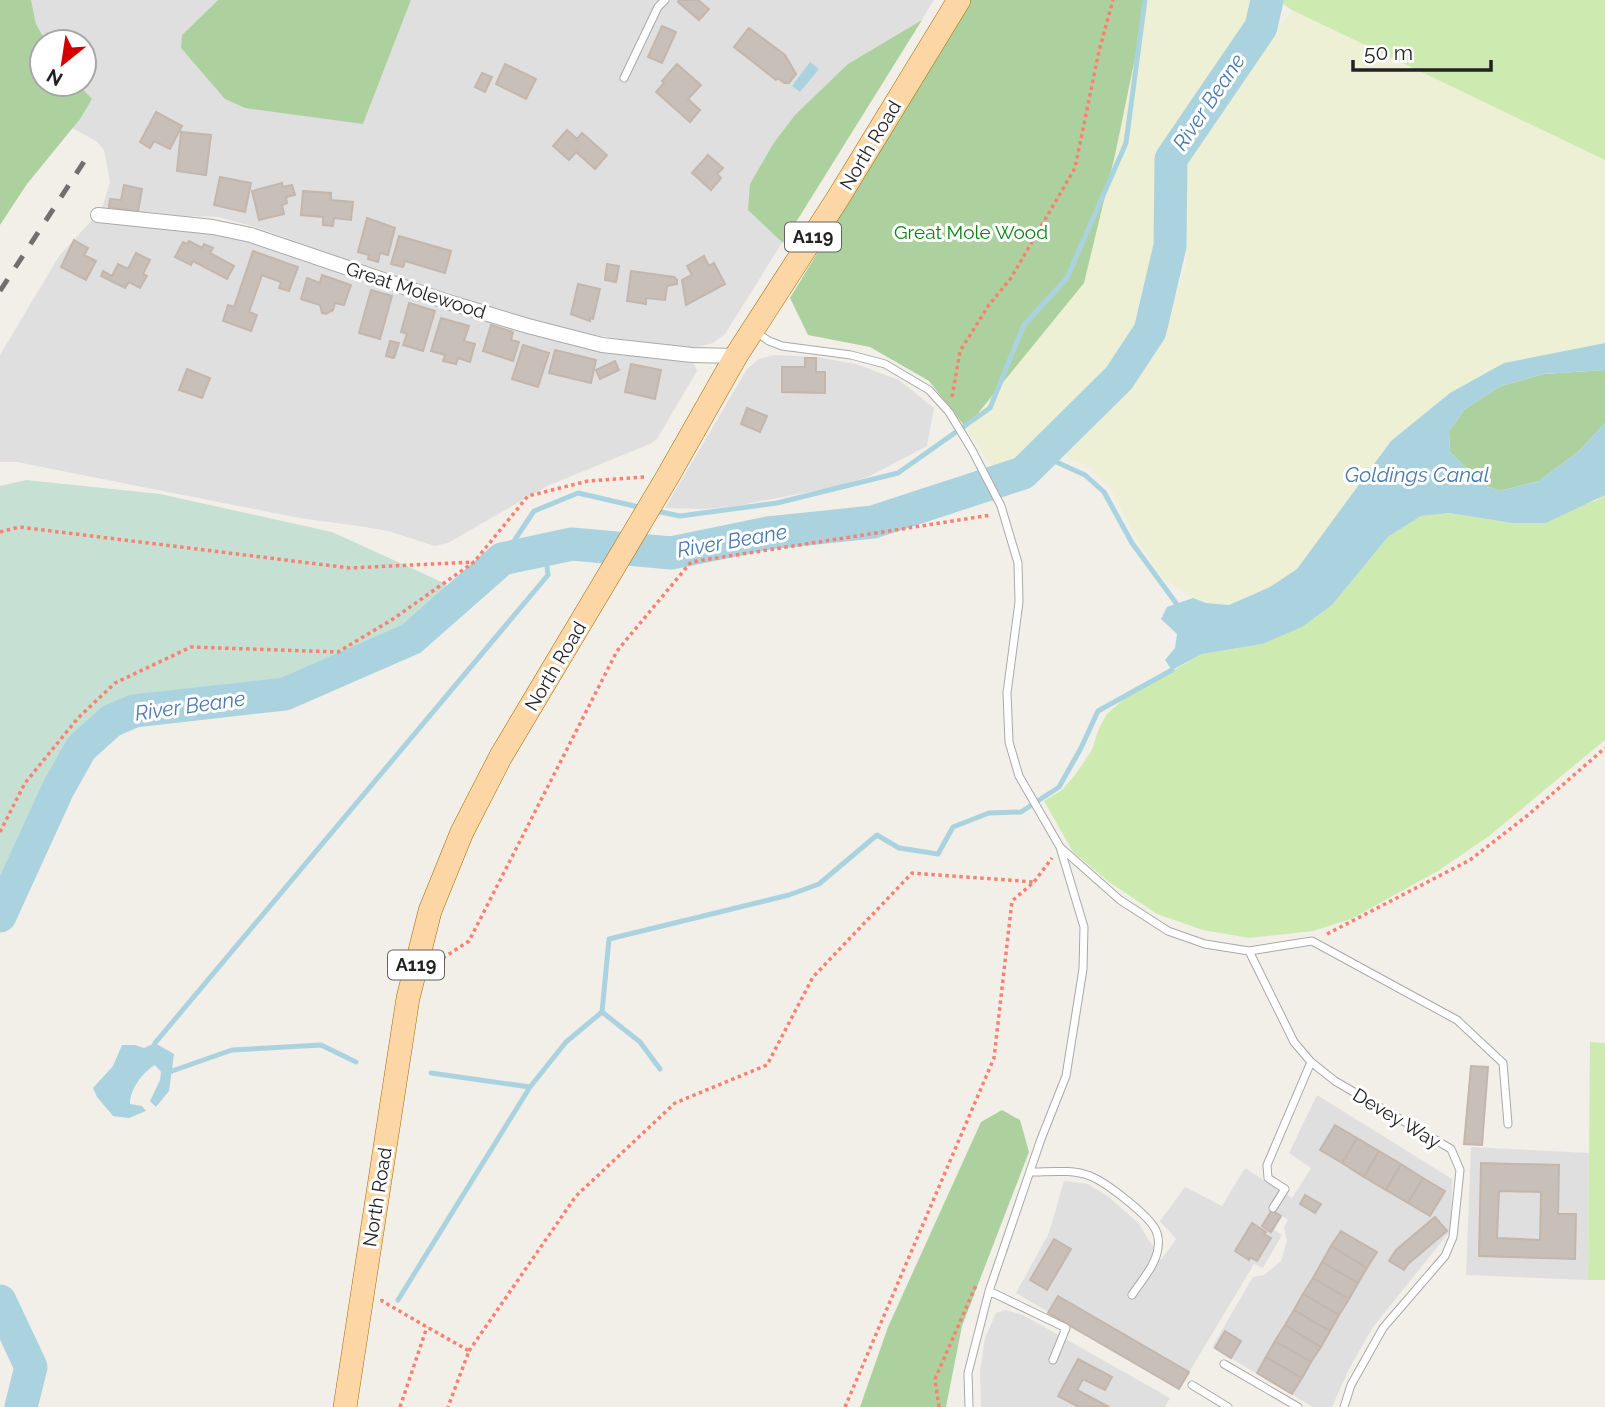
<svg xmlns="http://www.w3.org/2000/svg" width="1605" height="1407" viewBox="0 0 1605 1407" font-family="Raleway,sans-serif">
  <style>
    .residential { fill: #e0dfdf }
    .farmland { fill: #eef0d5 }
    .grass { fill: #cdebb0 }
    .forest { fill: #add19e }
    .wetland { fill: #c6e0d4 }
    .water { fill: #aad3df }
    .lines { fill: none; stroke-linecap: round; stroke-linejoin: round }
    .stream { stroke: #aad3df; stroke-width: 5 }
    .river { stroke: #aad3df; stroke-width: 33 }
    .building { fill: #c7bfb8; stroke: #c4b6ab; stroke-width: 2; fill-rule: evenodd }
    .lane-casing { stroke: #a9a9a9; stroke-width: 9 }
    .street-casing { stroke: #a9a9a9; stroke-width: 16 }
    .primary-casing { stroke: #a06b00; stroke-width: 24 }
    .path { stroke: #fa8072; stroke-width: 3.5; stroke-dasharray: 3.5 3.5; stroke-linecap: butt }
    .lane { stroke: #fff; stroke-width: 7 }
    .street { stroke: #fff; stroke-width: 14 }
    .primary { stroke: #fcd6a4; stroke-width: 23 }
    .rail { stroke: #707070; stroke-width: 5; stroke-dasharray: 14 14; stroke-linecap: butt }
    .labels { text-anchor: middle; stroke-width: 6; stroke-linejoin: round; paint-order: stroke }
    .shield { fill: #fff; stroke: #646464; stroke-width: 2 }
    .shield-label { font-size: 18px; font-weight: bold; fill: #222 }
    .street-label { font-size: 19px; fill: #222; stroke: #fff }
    .park-label { font-size: 19px; fill: #0c8416; stroke: #fff }
    .water-label { font-size: 21px; font-style: italic; fill: #4a7aab; stroke: #fff }
  </style>
  <rect width="100%" height="100%" fill="#f2efe9"/>
  <!-- residential -->
  <path class="residential" d="M31,0H218L182,35L363,124L411,0H934L725,334L713,343L698,347L670,346L595,335L520,316L417,286L262,229L218,217L184,216L102,208L110,182L104,150L96,141L72,128L91,99L78,84H84V42H46L36,24Z
    M92,220L217,232L255,241L421,300L693,361L697,371L657,439L650,444L547,486L448,543L435,546L388,531L365,527L299,518L17,462H0V355L59,256Z
    M774,355L817,357L856,364L899,380L934,408L927,446L870,476L840,486L741,505L706,509L665,508L747,369L759,359Z
    M1317,1095L1452,1179L1451,1230L1373,1327L1349,1369L1332,1407H1313L1212,1347L1253,1277L1264,1275L1281,1261L1287,1241L1284,1227L1288,1220L1282,1216L1274,1230L1282,1235L1263,1268L1254,1264L1179,1389L1016,1293L1049,1233L1064,1181L1088,1184L1109,1197L1139,1224L1161,1260L1176,1239L1160,1221L1185,1187L1222,1206L1245,1168L1292,1198L1311,1168L1289,1153Z
    M1471,1147L1589,1153L1588,1280L1466,1275Z
    M1006,1310L1023,1315L1170,1398L1165,1407H981L980,1372L985,1338L996,1313Z"/>
  <!-- farmland -->
  <path class="farmland" d="M1147,0H1259L1247,32L1206,85L1174,139L1158,178L1156,254L1148,295L1131,333L1098,377L1037,443L996,473L966,428L1084,283L1115,155Z
    M1292,10L1605,160V343L1391,441L1297,569L1270,587L1229,605L1206,603L1193,598L1164,579L1137,541L1110,488L1090,467L1064,457L1119,396L1163,336L1186,264V171L1196,139Z"/>
  <!-- grass -->
  <path class="grass" d="M1277,0H1605V160L1292,10Z
    M1605,495V740L1489,836L1438,871L1351,919L1313,931L1249,938L1203,930L1157,914L1109,882L1073,852L1044,801L1062,790L1075,775L1092,750L1099,728L1107,714L1124,699L1202,654L1262,644L1332,605L1388,537L1421,516L1449,513L1512,523L1595,501Z
    M1590,1042L1605,1043V1280H1588Z"/>
  <!-- forest -->
  <path class="forest" d="M0,0H31L36,24L46,42H42V84H78L92,99L80,119L27,184L0,225Z
    M218,0H411L363,124L245,108L225,99L181,48L182,35Z
    M971,0H1147L1115,155L1084,283L966,428L929,381L870,347L808,335L790,298Z
    M922,20L783,243L748,210L750,184L773,144L795,115L848,64Z
    M1605,370V423L1579,451L1539,481L1500,491L1484,485L1450,452L1449,431L1465,409L1501,386L1544,374Z
    M1002,1110L1020,1120L1029,1152L962,1326L946,1407H860L888,1327L981,1122Z"/>
  <!-- wetland -->
  <path class="wetland" d="M26,480L160,494L332,532L444,583L461,602L333,676L256,695L153,699L87,727L48,773L0,884V486Z"/>
  <!-- water -->
  <path class="water" d="M810,62L819,69L800,92L792,86Z
    M1605,343V370L1544,374L1501,386L1465,409L1449,431L1450,452L1484,485L1500,491L1539,481L1579,451L1605,423V495L1546,523H1512L1449,513L1421,516L1388,537L1332,605L1302,627L1262,644L1202,654L1172,670L1165,660L1175,648L1177,634L1161,619L1167,607L1193,598L1206,603L1229,605L1270,587L1297,569L1391,441L1450,393L1504,363Z
    M155,1043L174,1054L169,1091L156,1107L150,1101L160,1080L161,1072L155,1065C142,1073 130,1089 130,1104L142,1106L146,1111L129,1118L113,1116L97,1097L93,1088L113,1066L122,1045H135L144,1048Z"/>
  <g class="lines">
    <!-- stream -->
    <path class="stream" d="M1041,455L1085,475L1104,492L1132,543L1176,603
      M656,511L680,516L777,503L898,473L990,408L1024,325L1067,278L1126,143L1145,0
      M502,559L534,511L578,493L643,508
      M602,1012L640,1042L660,1069
      M155,1043L548,575L545,550
      M172,1071L232,1050L321,1045L356,1062
      M431,1073L530,1087
      M398,1300L530,1087L566,1042L602,1012L609,939L789,895L819,884L877,835L899,848L938,854L953,827L989,813L1021,812L1059,787L1081,748L1098,711L1172,670"/>
    <!-- river -->
    <path class="river" d="M0,916L58,789L81,748L111,721L134,711L285,694L411,639L502,559L572,544L671,553L768,533L873,522L1023,473L1119,378L1150,331L1170,246L1171,159L1261,27L1267,0
      M0,1301L31,1367L21,1407"/>
  </g>
  <!-- building -->
  <path class="building" d="M679,0H698L709,9L699,20L678,2Z
    M662,26L676,32L662,63L648,57Z
    M749,28L785,55L796,74L789,83H784L778,78L776,80L734,47Z
    M505,64L536,79L526,99L496,84Z
    M677,64L701,85L688,99L700,110L690,122L656,92L664,83L662,81Z
    M482,73L492,77L485,92L475,87Z
    M156,112L182,126L170,149L154,141L150,148L140,142Z
    M567,130L577,139L582,133L607,155L595,169L576,152L569,160L553,146Z
    M181,132L211,135L206,175L177,171Z
    M708,155L723,168L717,174L721,178L711,190L692,173Z
    M220,177L251,183L245,212L214,205Z
    M282,183L283,187L292,185L295,195L286,197L287,203L282,205L284,214L259,220L252,191Z
    M124,185L142,189L138,212L109,207L110,199L121,200Z
    M303,191L331,193V200L353,202L351,220L334,218L333,226L323,225V217L301,215Z
    M367,218L395,228L388,255L380,253L378,262L368,259L369,255L358,252Z
    M399,236L451,251L445,273L405,261L403,267L391,264Z
    M74,240L88,248L84,255L96,261L86,280L61,267Z
    M189,241L202,248L204,244L213,248L210,253L234,266L227,279L193,261L191,265L175,257L183,242L187,244Z
    M253,251L298,267L289,291L279,288L281,282L262,275L249,312L257,315L251,331L223,321L228,305L234,307Z
    M136,253L150,260L143,274L147,276L140,288L129,282L125,288L101,276L103,271L112,276L118,264L128,269Z
    M704,256L709,266L714,263L725,284L686,305L682,280L692,275L687,266Z
    M607,264L619,266L616,282L605,280Z
    M631,271L674,277L677,280V284L667,286L665,300L646,298V304L627,301Z
    M322,275L351,285L344,305L335,303L333,310L326,314L322,313L320,305L301,299L307,278L320,283Z
    M578,284L600,289L593,319L590,318V321L571,314Z
    M371,290L392,296L380,339L359,333Z
    M409,303L435,311L423,351L403,345L407,334L401,332Z
    M441,318L469,326L464,341L475,344L470,362L458,358L456,364L443,361L445,355L431,351Z
    M491,325L513,332L511,340L519,342L513,361L483,351Z
    M390,341L399,343L394,358L386,356Z
    M523,345L549,353L538,387L512,379Z
    M555,350L596,360L591,383L549,373Z
    M805,358H816V372H825V393L782,392V367H805Z
    M615,361L619,370L600,379L596,370Z
    M631,364L661,370L655,399L625,392Z
    M187,369L210,378L202,398L179,390Z
    M747,408L767,416L760,432L741,424Z
    M1471,1066L1488,1067L1482,1145L1464,1144Z
    M1335,1125L1357,1138L1342,1163L1320,1150Z
    M1357,1138L1379,1151L1364,1177L1342,1163Z
    M1379,1151L1401,1164L1386,1190L1364,1177Z
    M1481,1163L1559,1165L1558,1214H1576L1575,1259L1479,1256ZM1499,1191L1541,1192L1540,1240L1497,1238Z
    M1401,1164L1423,1178L1408,1203L1386,1190Z
    M1423,1178L1445,1191L1430,1216L1408,1203Z
    M1305,1195L1321,1204L1315,1213L1300,1204Z
    M1272,1210L1281,1216L1271,1232L1262,1226Z
    M1435,1217L1447,1231L1408,1264L1404,1270L1389,1261L1396,1250Z
    M1252,1223L1266,1232L1264,1234L1271,1238L1257,1261L1250,1257L1249,1260L1235,1251Z
    M1341,1231L1377,1252L1367,1268L1331,1246Z
    M1054,1239L1071,1249L1047,1290L1030,1280Z
    M1331,1246L1367,1268L1358,1283L1322,1262Z
    M1322,1262L1358,1283L1349,1299L1313,1278Z
    M1313,1278L1349,1299L1339,1315L1303,1294Z
    M1303,1294L1339,1315L1330,1331L1294,1310Z
    M1058,1296L1189,1372L1179,1389L1048,1313Z
    M1294,1310L1330,1331L1321,1347L1285,1325Z
    M1285,1325L1321,1347L1311,1362L1275,1341Z
    M1225,1331L1241,1341L1231,1358L1215,1348Z
    M1275,1341L1311,1362L1302,1378L1266,1357Z
    M1266,1357L1302,1378L1292,1394L1257,1373Z
    M1078,1359L1112,1377L1105,1390L1083,1379L1077,1390L1109,1407H1079L1058,1396Z"/>
  <g class="lines">
    <defs>
      <path id="lane" d="M624,78L658,7L665,0
        M754,331L769,341L782,346L851,355L885,364L929,390L949,412L972,450L1001,506L1018,563L1019,602L1007,693L1009,742L1019,776L1060,847L1084,927L1083,969L1066,1076L1041,1139L989,1291L968,1373L969,1407
        M1060,847L1120,900L1168,931L1205,944L1249,951L1312,941L1457,1020L1503,1063L1508,1124
        M1249,951L1294,1042L1311,1062L1335,1081L1451,1149L1460,1170L1453,1237L1445,1256L1383,1328L1351,1385L1344,1407
        M1030,1172C1049,1172 1072,1169 1090,1176C1106,1182 1145,1213 1154,1227C1158,1233 1159,1241 1158,1248C1156,1265 1141,1281 1132,1295
        M1273,1208L1285,1189L1268,1178L1267,1165L1311,1062
        M989,1291L1066,1328L1053,1360
        M1224,1364L1298,1407
        M1192,1385L1228,1407"/>
      <path id="street" d="M98,215L213,227L251,235L448,302L528,326L602,345L692,355L736,356"/>
      <path id="primary" d="M345,1407L408,998L430,911L462,832L501,756L668,476L736,356L838,198L959,0"/>
    </defs>
    <!-- lane casing -->
    <use href="#lane" class="lane-casing"/>
    <!-- street casing -->
    <use href="#street" class="street-casing"/>
    <!-- primary casing -->
    <use href="#primary" class="primary-casing"/>
    <!-- path -->
    <path class="path" d="M952,397L960,351L989,305L1011,278L1075,168L1099,51L1113,0
      M0,532L19,527L350,568L474,562
      M0,832L25,783L78,718L115,683L191,647L338,652L393,619L474,562L528,496L588,481L645,477
      M1327,934L1470,860L1528,815L1605,748
      M437,962L469,941L617,651L691,562L991,515
      M382,1299V1301L469,1351L448,1407
      M469,1351L576,1196L675,1103L767,1065L813,977L912,873L1034,882
      M400,1407L427,1327
      M845,1407L994,1058L1012,901L1034,882L1052,858
      M939,1407L935,1379L977,1283"/>
    <!-- lane -->
    <use href="#lane" class="lane"/>
    <!-- street -->
    <use href="#street" class="street"/>
    <!-- primary -->
    <use href="#primary" class="primary"/>
    <!-- rail -->
    <path class="rail" d="M0,291L85,160"/>
  </g>
  <g class="labels">
    <!-- shield labels -->
    <g class="shield">
      <rect x="785" y="222.5" width="56" height="29" rx="5"/>
      <rect x="388" y="950.5" width="56" height="29" rx="5"/>
    </g>
    <g class="shield-label">
      <text x="813" y="243">A119</text>
      <text x="416" y="971">A119</text>
    </g>
    <!-- street labels -->
    <g class="street-label">
      <text transform="translate(870 145) rotate(-59)" y="7">North Road</text>
      <text transform="translate(416 290) rotate(18)" y="7">Great Molewood</text>
      <text transform="translate(555 666) rotate(-59)" y="7">North Road</text>
      <text transform="translate(1397 1118) rotate(31)" y="7">Devey Way</text>
      <text transform="translate(377 1197) rotate(-81)" y="7">North Road</text>
    </g>
    <!-- park labels -->
    <g class="park-label">
      <text x="971" y="239">Great Mole Wood</text>
    </g>
    <!-- water labels -->
    <g class="water-label">
      <text transform="translate(1209 102) rotate(-56)" y="7">River Beane</text>
      <text x="1417" y="482">Goldings Canal</text>
      <text transform="translate(732 541) rotate(-10)" y="7">River Beane</text>
      <text transform="translate(190 706) rotate(-8)" y="7">River Beane</text>
    </g>
  </g>
  <!-- north arrow -->
  <g transform="translate(63 63) rotate(210)"><circle r="33" fill="#ffffff" stroke="#a7a7a7" stroke-width="2"/>
  <path d="M0-5L12 26L0 18L-12 26Z" fill="#d40000"/>
  <text y="-10" font-size="19" font-weight="bold" text-anchor="middle" fill="#222222">N</text>
  </g>
  <!-- scale -->
  <path d="M1353 60v10h138v-10" fill="none" stroke="#222222" stroke-width="3.5"/>
  <text x="1364" y="60" font-size="21" fill="#222222" stroke="#ffffff" stroke-width="5" paint-order="stroke">50 m</text>
</svg>
